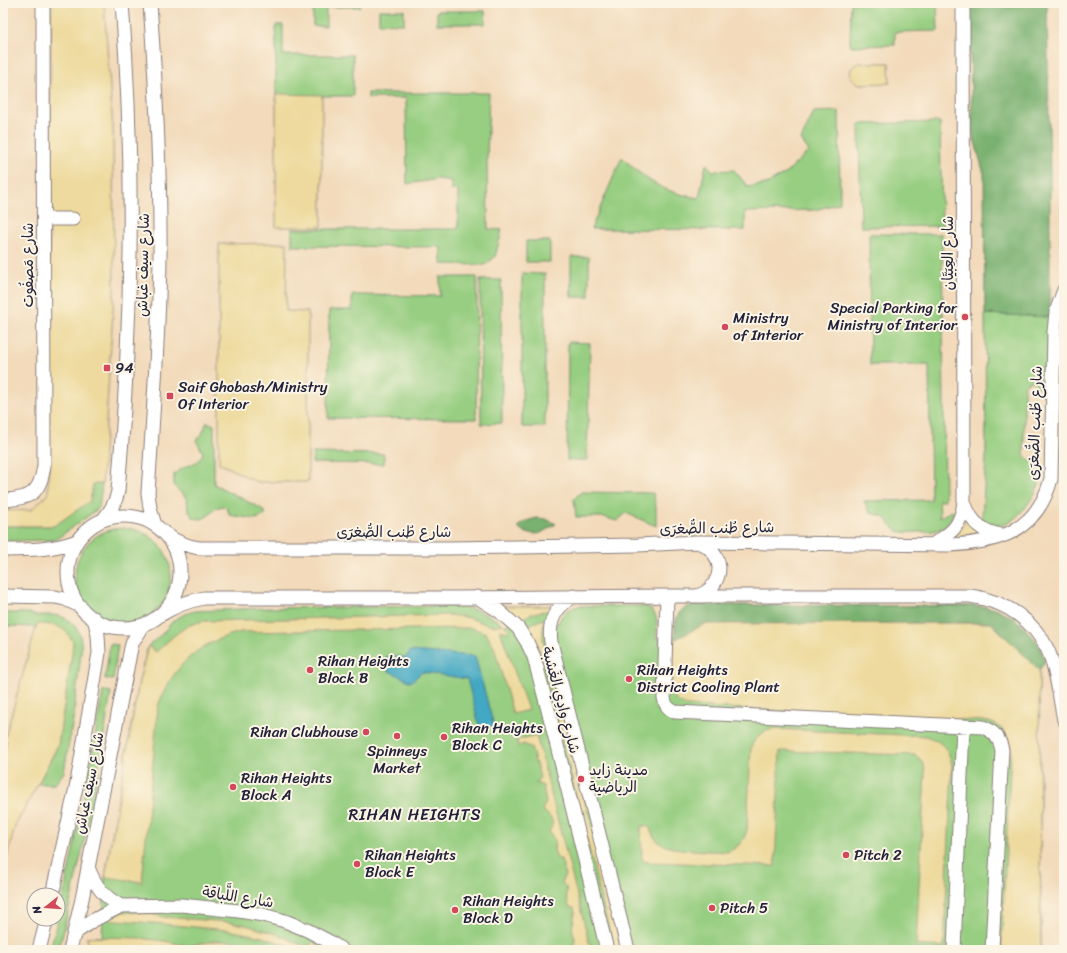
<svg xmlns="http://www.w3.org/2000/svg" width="1067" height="953" viewBox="0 0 1067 953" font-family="Sriracha,'Playpen Sans Arabic',sans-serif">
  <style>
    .green { fill: #97ce81; stroke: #5c785e }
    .forest { fill: #79b16f; stroke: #4e6a55 }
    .sand { fill: #eeda9e; stroke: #887e6c }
    .water { fill: #43a8c3; stroke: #32657f }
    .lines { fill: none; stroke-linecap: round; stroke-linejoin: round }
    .minor-casing { stroke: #8a7e7a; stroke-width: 15 }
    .minor { stroke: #fff; stroke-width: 13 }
    .poi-dot { fill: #d1495b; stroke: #fcf5e5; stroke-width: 1.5 }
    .labels { text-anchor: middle; stroke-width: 4; stroke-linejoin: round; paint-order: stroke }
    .street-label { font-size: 15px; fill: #22223b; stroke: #fcf5e5 }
    .poi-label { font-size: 15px; fill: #22223b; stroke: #fcf5e5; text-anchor: start }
    .neighbourhood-label { font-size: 16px; letter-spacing: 1px; fill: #22223b; stroke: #fcf5e5 }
  </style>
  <rect width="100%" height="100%" fill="#fcf5e5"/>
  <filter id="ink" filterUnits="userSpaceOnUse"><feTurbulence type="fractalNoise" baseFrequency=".025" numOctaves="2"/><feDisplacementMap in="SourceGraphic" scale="8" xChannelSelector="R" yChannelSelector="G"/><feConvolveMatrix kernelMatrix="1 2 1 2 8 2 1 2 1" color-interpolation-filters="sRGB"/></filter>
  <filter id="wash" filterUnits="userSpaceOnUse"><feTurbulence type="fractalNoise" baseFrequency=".012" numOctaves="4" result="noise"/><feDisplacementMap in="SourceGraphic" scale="16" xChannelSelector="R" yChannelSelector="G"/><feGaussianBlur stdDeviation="0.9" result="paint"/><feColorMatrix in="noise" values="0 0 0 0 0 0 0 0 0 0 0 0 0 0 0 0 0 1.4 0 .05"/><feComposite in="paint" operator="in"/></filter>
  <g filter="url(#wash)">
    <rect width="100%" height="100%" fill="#f2daba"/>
    <!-- green -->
    <path class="green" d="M313,3H360V7H326V26H313Z
      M851,3H937L938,31L895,32V45L850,46Z
      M379,10H404V24L379,23Z
      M437,11H485V24H437Z
      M276,25H283V55H353V96H276Z
      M368,93H489L487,159L488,229L502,230L495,257L485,265L441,264V247L292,246V229H458V190H451V181L438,179L407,184L406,98H368Z
      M839,111L840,203L815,210L745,212V230L591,229L622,157C628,163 634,169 641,174C657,188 678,195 699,198L706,164L713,171L734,170L748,187L766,184L785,174L809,151L801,140L814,112Z
      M940,122L942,226L861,227L859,124Z
      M869,234H942L945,500H939L940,517L954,510C949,531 935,532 916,532C910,532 904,533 898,531C892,528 888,520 882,516C879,515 874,514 870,513L864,501L931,500L929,365H870Z
      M526,241H550V262H526Z
      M571,257H589V297H571Z
      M522,273L545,274V427H522Z
      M440,277H477L476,419L328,418L329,310H352V295L440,296Z
      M480,280H501L502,423L481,424Z
      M985,314L1050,317V366L1042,388L1038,387L1035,383L1032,381L1028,382L1024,386V454L1027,459C1034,461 1036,458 1041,453C1041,463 1042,475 1039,484C1034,499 1014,526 997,526C994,527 991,526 988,525L982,518L986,459Z
      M568,342L590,343L587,460H567Z
      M207,422L214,425V484L262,509L266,515L256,519L229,515L228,510L224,506C211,507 213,515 204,518C201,520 197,518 193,518C192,515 189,513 188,509C187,506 188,503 187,500C181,487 172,494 174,474C177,472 180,470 183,468C193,463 198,464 203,453L196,440L201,436Z
      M313,453L384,454V464L312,463Z
      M93,484H102L99,508L55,540L3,541V526H54Z
      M581,492L653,493L656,507V526L626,513L617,521L603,517H576L574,499Z
      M75 576a48 48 0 1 1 96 0a48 48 0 1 1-96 0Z
      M695,605L977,606L987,607L1045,661L1039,670L1041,950H89L87,937H102L105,877L139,681L148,646L162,634L172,622L177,618L188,613L195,611L265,608L453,606C473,607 489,614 505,626L515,617L508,611L552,606L545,619L558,624C562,613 566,610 578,606H643C660,610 657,624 656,639L674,640C677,622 672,609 695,605Z
      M3,613H31V615C39,616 53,614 60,616C63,617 68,620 71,622C81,631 82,640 81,653L73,719L64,772L55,784H38L58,745L72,653L73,642L37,624V627L3,626Z
      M110,644L118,645L113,680L105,679Z
      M103,691L111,692L96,784L82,851L59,950H50C72,864 88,778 103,691Z"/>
    <!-- forest -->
    <path class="forest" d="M969,3H1047L1050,176V317L985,314L984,174L972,132Z
      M537,518L546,519L556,524L541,533L536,534L526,533L517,527L526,521Z
      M695,605L977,606L997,609L1016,619L1037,641L1045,661L1039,670L991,623L705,624L674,640C676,622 673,609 695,605Z"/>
    <!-- sand -->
    <path class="sand" d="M51,3H104L113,130L114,296L102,484H93L90,501L54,526H3V511L31,510L48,494Z
      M860,63H889L890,83L860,84C847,80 847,66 860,63Z
      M276,94L322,95V227H276Z
      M287,243L286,311L308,312V482H257L219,463V244Z
      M967,519L983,536L954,538Z
      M500,606H552L549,611C538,611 528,614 519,621L508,611Z
      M449,615C456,616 462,616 469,618C481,621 490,629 503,624L509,630L507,632L500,630L528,710L513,714L494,647L486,633L472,628L241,632C199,642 173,665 158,706L142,882L105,877L139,681L148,646L156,652C171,639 183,624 204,621Z
      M544,619L543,629V639L545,649L560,701L622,950H614L545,669L537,646L525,626Z
      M991,623L1039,670L1041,950H1001L1011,750C1009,734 1001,724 985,721L688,706C679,704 675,700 671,691L674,640L705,624Z
      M37,624L55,625L66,631L73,642L72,653L58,745L38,784L15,826L3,873V753L7,741H4Z
      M774,729L925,736C941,740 949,749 952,765L944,947L916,945L925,772C925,764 922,759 914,755L780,751L775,866L646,862L642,859L641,826H649C656,849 672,848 692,850C704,851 716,851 727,852C738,848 744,841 747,830L751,747C756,736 763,731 774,729Z
      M536,735L591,950H572L574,944L575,939L572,928L575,913L574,908L569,907L566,895L567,892L566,887H564L562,881L565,875L561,859H557L554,850L555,841L549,831C553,826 554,820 549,816C546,812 544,813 542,809L546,803L543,786L536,783L540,777L531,748L524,744L518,746L517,740Z
      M122,912H139L165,917L228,922L245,925L277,934L308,948L312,942L327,950H297L278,942L262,937L228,930L107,919Z
      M87,937L139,938L164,941L189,946L214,941H234L245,943L260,950H89Z"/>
    <!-- water -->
    <path class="water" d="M410,651L475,656L494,726L480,729L467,679L422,672L411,682L387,670L385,657H406Z"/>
  </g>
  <g filter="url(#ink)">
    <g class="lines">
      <defs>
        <path id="minor" d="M150,3C156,88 161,172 160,257C159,336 153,415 148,493L150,508L155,525
          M44,219H73
          M3,500C30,499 40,494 44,466L43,3
          M964,502C971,522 982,533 1003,535
          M68 572a56 56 0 1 1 112 0a56 56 0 1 1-112 0Z
          M103,520C110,511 116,503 118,491C132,328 135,165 122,3
          M166,534C176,542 186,546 199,548H448L638,545L697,542L949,545C998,543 1037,532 1051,479L1054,332L1056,312L1064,290
          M932,545C951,533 961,527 964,502L963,3
          M3,550C29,550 53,550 77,541
          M3,596L55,597L65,599L80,606
          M574,596C555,607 548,621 551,642L628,950
          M667,596L664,698C665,705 668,709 675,712L983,727C994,731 1000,739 1002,750L992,950
          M697,596C717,590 727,567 711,550C707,546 703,544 697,542
          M477,597L499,611L518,628L527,642L534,657L551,721L607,950
          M162,614C175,606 188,601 204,598H455L667,596H970C976,597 982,598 988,600C1017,608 1043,631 1052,661C1058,680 1060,700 1064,720
          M88,867C95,886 104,897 121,906
          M52,895L77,783L99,653L98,635L94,618
          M75,936V933L92,921L121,906L181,905L239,911L263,915L285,921L307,930L330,942L342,950
          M39,950L47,919
          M70,950L82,899L131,648L133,641L145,624
          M954,950L963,726"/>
      </defs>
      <!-- minor casing -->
      <use href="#minor" class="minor-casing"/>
      <!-- minor -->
      <use href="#minor" class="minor"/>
    </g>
  </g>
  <!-- markers -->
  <g class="poi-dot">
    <circle cx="965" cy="317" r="4"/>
    <circle cx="725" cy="327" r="4"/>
    <rect x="103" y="364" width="8" height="8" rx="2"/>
    <rect x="166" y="392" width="8" height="8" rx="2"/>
    <circle cx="310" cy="670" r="4"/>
    <circle cx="629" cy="679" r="4"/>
    <circle cx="366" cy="732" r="4"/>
    <circle cx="397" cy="736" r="4"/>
    <circle cx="444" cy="737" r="4"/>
    <circle cx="581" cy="779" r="4"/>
    <circle cx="233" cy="787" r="4"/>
    <circle cx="846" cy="855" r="4"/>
    <circle cx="357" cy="864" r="4"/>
    <circle cx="712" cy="908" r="4"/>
    <circle cx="455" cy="910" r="4"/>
  </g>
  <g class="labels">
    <!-- street labels -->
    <g class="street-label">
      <text transform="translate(948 253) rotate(-90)" y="5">شارع العِبَيَّان</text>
      <text transform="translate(28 265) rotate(-90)" y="5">شارع مَصفُوت</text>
      <text transform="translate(143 265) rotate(-89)" y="5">شارع سيف غباش</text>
      <text transform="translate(1035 423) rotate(-88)" y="5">شارع طُنب الصُّغرَى</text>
      <text transform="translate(717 528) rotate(-1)" y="5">شارع طُنب الصُّغرَى</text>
      <text x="394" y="537">شارع طُنب الصُّغرَى</text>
      <text transform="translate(561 700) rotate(75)" y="5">شارع وادِي الغَشبة</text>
      <text transform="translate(89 783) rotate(-79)" y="5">شارع سيف غباش</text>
      <text transform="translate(238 897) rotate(9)" y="5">شارع اللَّباقة</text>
    </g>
    <!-- poi labels -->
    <g class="poi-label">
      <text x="957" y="313" text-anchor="end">Special Parking for<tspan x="957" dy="17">Ministry of Interior</tspan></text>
      <text x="733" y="323">Ministry<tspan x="733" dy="17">of Interior</tspan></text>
      <text x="115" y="373">94</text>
      <text x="178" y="392">Saif Ghobash/Ministry<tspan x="178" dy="17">Of Interior</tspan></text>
      <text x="318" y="666">Rihan Heights<tspan x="318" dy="17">Block B</tspan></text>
      <text x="637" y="675">Rihan Heights<tspan x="637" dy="17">District Cooling Plant</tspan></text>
      <text x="452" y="733">Rihan Heights<tspan x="452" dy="17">Block C</tspan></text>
      <text x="358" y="737" text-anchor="end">Rihan Clubhouse</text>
      <text x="397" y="756" text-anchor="middle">Spinneys<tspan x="397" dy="17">Market</tspan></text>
      <text x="589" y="775">مدينة زايد<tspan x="589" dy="17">الرياضية</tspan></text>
      <text x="241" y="783">Rihan Heights<tspan x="241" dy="17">Block A</tspan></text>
      <text x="365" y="860">Rihan Heights<tspan x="365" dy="17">Block E</tspan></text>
      <text x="854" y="860">Pitch 2</text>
      <text x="463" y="906">Rihan Heights<tspan x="463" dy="17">Block D</tspan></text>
      <text x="720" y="913">Pitch 5</text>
    </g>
    <!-- neighbourhood labels -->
    <g class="neighbourhood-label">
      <text x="415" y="820">RIHAN HEIGHTS</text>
    </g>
  </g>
  <!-- margin -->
  <rect width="1067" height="953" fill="none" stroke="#fcf5e5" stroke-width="16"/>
  <!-- north arrow -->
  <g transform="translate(46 907) rotate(253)"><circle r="19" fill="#fcf5e5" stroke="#a5a1a1"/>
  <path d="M0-3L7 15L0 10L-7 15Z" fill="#d1495b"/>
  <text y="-6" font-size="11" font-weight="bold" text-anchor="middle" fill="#22223b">N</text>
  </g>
</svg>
